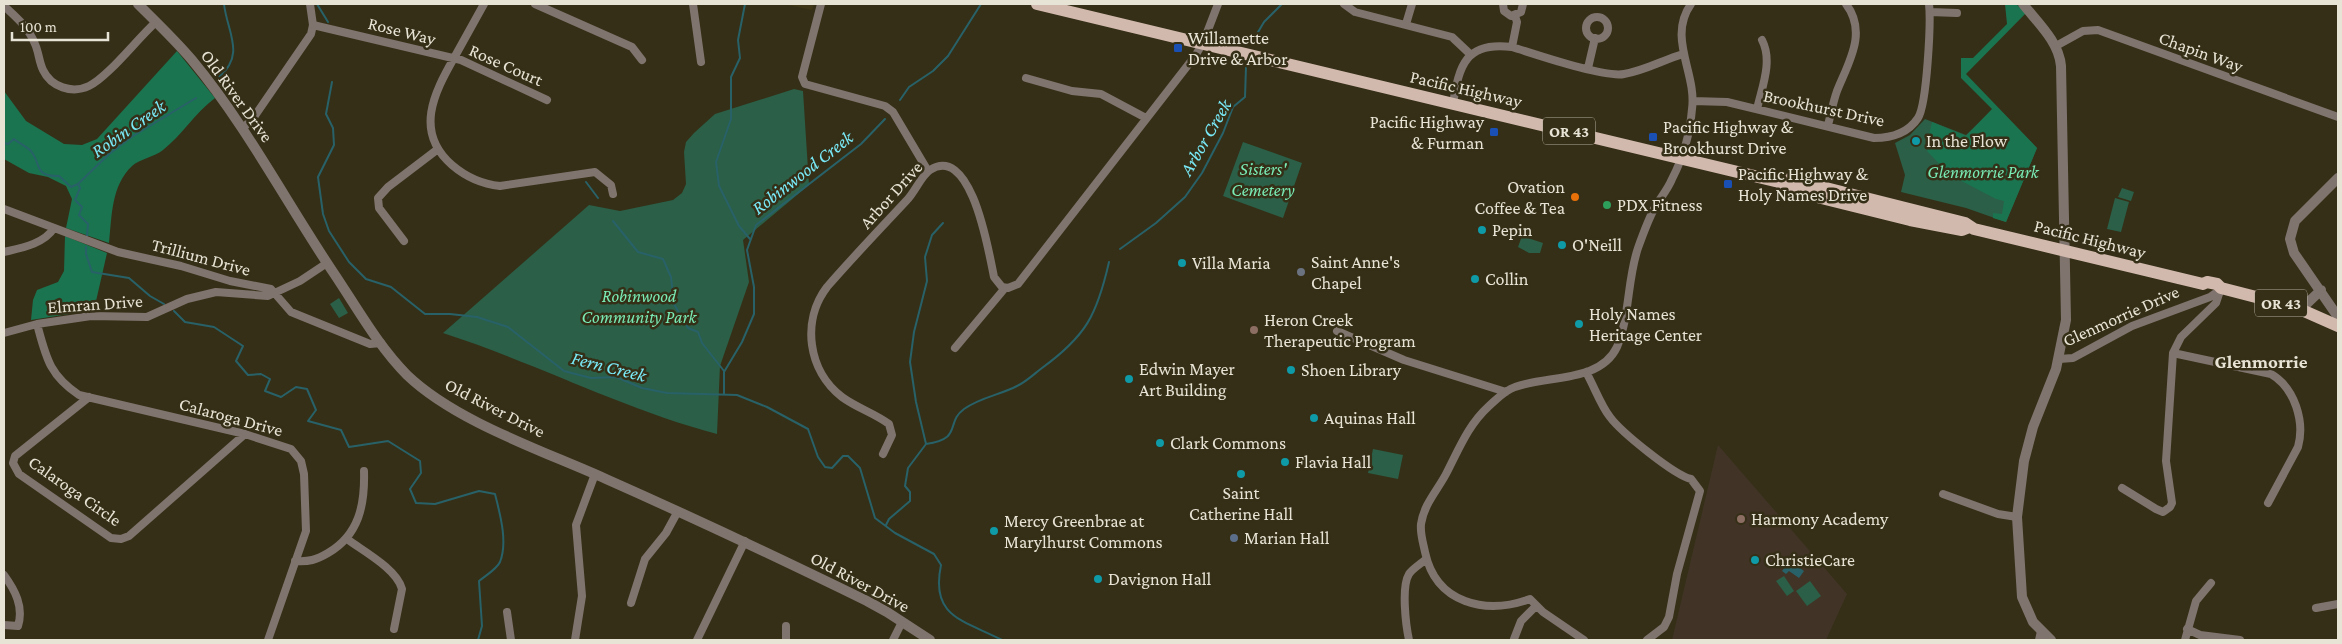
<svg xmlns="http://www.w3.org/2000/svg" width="2342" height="644" viewBox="0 0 2342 644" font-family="'Crimson Pro',serif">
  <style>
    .built { fill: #3f3617 }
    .education { fill: #413426 }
    .green { fill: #2b5f47 }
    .forest { fill: #1b7450 }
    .water { fill: #286168 }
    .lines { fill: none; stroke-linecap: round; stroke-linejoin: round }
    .stream { stroke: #286168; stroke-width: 2 }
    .minor { stroke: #80746e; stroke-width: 8 }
    .tertiary { stroke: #80746e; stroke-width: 10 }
    .primary { stroke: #d2b9ad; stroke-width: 12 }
    .transit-dot { fill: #1a4fb4; stroke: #352f17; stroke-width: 2 }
    .culture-dot { fill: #0f9aa8; stroke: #352f17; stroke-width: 2 }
    .food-dot { fill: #e8710a; stroke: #352f17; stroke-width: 2 }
    .leisure-dot { fill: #2e9e5b; stroke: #352f17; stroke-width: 2 }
    .worship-dot { fill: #6b7280; stroke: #352f17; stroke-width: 2 }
    .education-dot { fill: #8d6e63; stroke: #352f17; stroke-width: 2 }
    .service-dot { fill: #5c6f8a; stroke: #352f17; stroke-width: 2 }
    .labels { text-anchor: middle; stroke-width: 5; stroke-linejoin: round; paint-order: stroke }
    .shield { fill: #352f17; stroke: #b2ae9c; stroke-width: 1 }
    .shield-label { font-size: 16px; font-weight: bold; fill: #e8e4d5 }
    .street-label { font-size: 18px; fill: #e8e4d5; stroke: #352f17 }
    .poi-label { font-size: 18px; fill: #e8e4d5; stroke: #352f17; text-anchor: start }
    .park-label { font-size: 18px; font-style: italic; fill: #79ebb5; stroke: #352f17 }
    .water-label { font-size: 19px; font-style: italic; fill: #79eaf8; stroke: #352f17 }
    .neighbourhood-label { font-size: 19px; font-weight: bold; fill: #e8e4d5; stroke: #352f17 }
  </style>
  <rect width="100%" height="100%" fill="#352f17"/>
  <!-- built -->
  <path class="built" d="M783,4H814L812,10Z"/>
  <!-- education -->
  <path class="education" d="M1718,445L1847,594L1826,640H1672Z"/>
  <!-- green -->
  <path class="green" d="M794,89L803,91L809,185L743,240L749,282L720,366L717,434C623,409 536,363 443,333L589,205L620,211L673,200L682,193L686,184L684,152L686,142L694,133L715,114Z
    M1996,106L2037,148L2006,222L1966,208L1901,192L1905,175L1895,143L1910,135L1925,119L1966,135Z
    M1243,142L1302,163L1283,218L1223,196Z
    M2122,188L2134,192L2131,201L2118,197Z
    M2115,198L2129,202L2121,232L2107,229Z
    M1522,236L1543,243L1540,253H1529L1518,247Z
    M339,298L348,313L339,318L330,304Z
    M1373,449L1403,455L1398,479L1368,473Z
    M1784,576L1794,591L1787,596L1776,581Z
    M1810,581L1821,596L1807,606L1796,591Z"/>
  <!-- forest -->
  <path class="forest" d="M2005,4H2016L2026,13L1966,74L2037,148L2006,222L1993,218V213L2002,214L2004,201L1996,199L1950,175L1927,151L1932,142L1929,135L1932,122L1966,136L1992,109L1961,78V58H1973L2007,24Z
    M177,51L215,98C195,113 182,135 163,150C154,157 140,159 132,166C111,186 112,216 109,243L66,228L72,199L66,186L48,177L29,173L4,159V91L26,121L64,144L82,145L97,139Z
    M65,236L107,253L94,310L31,320L33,300L37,290L58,282L64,271Z"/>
  <!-- water -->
  <path class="water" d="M1790,561L1804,571L1799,578L1789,571L1786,574L1782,571Z"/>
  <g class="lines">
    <!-- stream -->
    <path class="stream" d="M317,4L328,22
      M745,4L738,40L740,58L731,77V119L716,162L719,186L739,226L750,239
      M1251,44L1264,22L1282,4
      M219,77C246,54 227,32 224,4
      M332,82L326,114L333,128L334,145L318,177L323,214L329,231L349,262L366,279L391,287L425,314H450L477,317L508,327L564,371L591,378L616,377L642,388L667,393L737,395L767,407L808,429L818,457L825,467L832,468L843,456H848L860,468L875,518L895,533L934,554L941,565C930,617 963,620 1002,640
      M900,100L909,87L933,71L948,56L981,4
      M4,143L8,144L14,139C19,143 27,147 31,151C42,165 33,176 59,176L71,187L78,184L80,188L75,200L82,207L79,215L88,224L87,236
      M586,182L598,198
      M78,184L109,154L133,136L196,98
      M613,221L638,252L663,259L671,277L674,304L688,328L698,332L702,343L724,371
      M86,247V254L92,272L129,278L150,296L164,304
      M1120,249L1156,223L1185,197L1202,173L1223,133L1233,107L1245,97L1246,67
      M174,311L185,322L214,327L243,346L236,361L248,375L261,374L270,379L265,391L281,397L296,387L307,389L316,410L308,421L341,430L349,447L388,441L420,461L421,473L410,489L416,503L435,504L479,491L495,494C500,514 508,542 500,562C497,569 485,576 479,581L482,626L478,640
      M724,394V372L742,342L754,314V287L747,250L756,225L861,144L885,119
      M926,444L916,402L910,362L914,332L927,281L925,257L932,235L943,223
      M886,525L889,519L910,501V492L905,486L908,468L926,444C963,439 945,423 964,409C981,397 1000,395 1017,386C1026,382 1034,374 1042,368C1086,336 1097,315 1109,262"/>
    <!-- minor -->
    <path class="minor" d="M484,4C474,22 464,40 454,58C434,93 414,132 452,165C466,177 481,184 500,186L595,172L611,185L613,194
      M535,4L632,47L642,60
      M693,4L701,62
      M821,4L802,77L805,84L885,106L893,112L928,171
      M1344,4L1355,12L1452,37L1470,54
      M1503,4L1504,11L1511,16L1521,12L1523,4
      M4,6C17,18 29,28 35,44C39,53 39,62 43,70C51,87 72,94 89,86C108,77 138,38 156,22
      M1930,12L1957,13
      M1586 28a11 11 0 1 1 22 0a11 11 0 1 1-22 0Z
      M1406,24L1412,4
      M313,25L461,60L547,100
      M2056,46L2083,31L2098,30L2338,117
      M1512,47L1517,22L1515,16
      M1588,68L1595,38
      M1026,78L1072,91L1101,94L1146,118
      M1693,101L1727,102L1874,138C1891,138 1908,133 1918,118C1927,104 1931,22 1929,4
      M1453,104C1459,65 1466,41 1512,47C1535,54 1604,78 1624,74C1644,71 1663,60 1683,54
      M1757,109C1762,87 1773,61 1762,40
      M1828,125C1831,114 1833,102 1837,91C1848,63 1868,33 1846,4
      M242,129L254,117L311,34L313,25L310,4
      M4,209L118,252L181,266L230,281L271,289L291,312L370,344L381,343
      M404,241L379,208L378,198L388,187L438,149
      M4,252C21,248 44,244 54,228
      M37,324C46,357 49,375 79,395L245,434L291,449L301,461L304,474L306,531L268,640
      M1337,331L1404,360L1506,392
      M4,333L37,324L91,316L147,317L187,299L216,292L268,296L300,281L327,263
      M955,348L1005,288
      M2173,353L2271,374C2295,388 2305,422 2298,447L2268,503
      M2059,359L2073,358L2132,326L2210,297L2220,290
      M1586,372C1594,386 1601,406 1610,417C1621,432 1674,475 1691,479L1700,491L1677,574L1669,617L1664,627L1647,640
      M89,397L15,456L13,463L19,474L111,538L121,539L129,536L245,434
      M883,454L892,435L889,424C874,413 857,408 842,397C808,371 801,321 827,287C853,257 880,229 907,200C915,192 921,176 930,170C972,143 989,254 994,277L1002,287L1008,288L1018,284L1195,56L1203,43L1218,4
      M2122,488L2156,509L2163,512L2170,507L2172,503L2166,461L2173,353L2181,337L2216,303L2221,288
      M1943,494L1998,514L2017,517
      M347,539C363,551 397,569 402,589L394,629
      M295,561C309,562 316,560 328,553C359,535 365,505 364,471
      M4,575C15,590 24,607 18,626L4,625
      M631,603L645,559L666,533L678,511
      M2316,608L2338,604
      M507,612L511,640
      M786,626V640
      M2187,629L2200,635L2240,640
      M1514,639L1521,621L1536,606
      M575,640L582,596L576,525L595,474
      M697,640L745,541
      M893,640L902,622
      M1409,640C1406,626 1401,587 1409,574C1413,568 1421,564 1426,559
      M1584,640L1543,612L1530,599C1486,615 1436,604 1425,552C1423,542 1420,534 1421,524C1424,504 1437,491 1446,474C1459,449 1468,425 1489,406C1497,399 1505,390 1515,387C1547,375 1600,383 1617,347C1630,316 1627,280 1638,248C1643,234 1648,220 1655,207C1661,197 1668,189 1672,179C1683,158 1690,133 1692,109C1697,73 1667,38 1691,4
      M2039,640L2041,631
      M2185,640L2196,601L2211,583"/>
    <!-- tertiary -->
    <path class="tertiary" d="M138,4C156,22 175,40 192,60C246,125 286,202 333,272C356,306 378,346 407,375C456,422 544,451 606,479C694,518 781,559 867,601L887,612L930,640
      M2023,4C2038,23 2059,42 2061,66L2066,320L2056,369L2033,427L2024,461L2017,517L2022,597L2033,622L2051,640
      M2338,178L2295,221L2290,239L2294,253L2338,317
      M2301,309L2321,290"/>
    <!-- primary -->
    <path class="primary" d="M1037,4L1779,182L1790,179L1965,223L1974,229L2203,284L2207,282L2217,284L2221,288L2295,307L2338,326
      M1779,182L1785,189L1910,220L1962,230L1967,228"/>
  </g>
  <!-- markers -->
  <g class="transit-dot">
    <rect x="1173" y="43" width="10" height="10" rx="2.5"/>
    <rect x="1489" y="127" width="10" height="10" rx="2.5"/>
    <rect x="1648" y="132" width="10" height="10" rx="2.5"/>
    <rect x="1723" y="179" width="10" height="10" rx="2.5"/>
  </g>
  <g class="culture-dot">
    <circle cx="1916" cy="141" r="5"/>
    <circle cx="1482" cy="230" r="5"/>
    <circle cx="1562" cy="245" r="5"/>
    <circle cx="1182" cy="263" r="5"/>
    <circle cx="1475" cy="279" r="5"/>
    <circle cx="1579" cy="324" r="5"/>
    <circle cx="1291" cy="370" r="5"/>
    <circle cx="1129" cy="379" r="5"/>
    <circle cx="1314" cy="418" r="5"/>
    <circle cx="1160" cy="443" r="5"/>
    <circle cx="1285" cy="462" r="5"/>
    <circle cx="1241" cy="474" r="5"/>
    <circle cx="994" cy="531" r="5"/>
    <circle cx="1755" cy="560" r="5"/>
    <circle cx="1098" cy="579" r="5"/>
  </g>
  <circle class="food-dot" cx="1575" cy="197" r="5"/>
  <circle class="leisure-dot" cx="1607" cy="205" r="5"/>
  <circle class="worship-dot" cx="1301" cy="272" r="5"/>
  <g class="education-dot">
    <circle cx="1254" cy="330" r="5"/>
    <circle cx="1741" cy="519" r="5"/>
  </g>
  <circle class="service-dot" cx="1234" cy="538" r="5"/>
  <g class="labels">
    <!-- shield labels -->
    <g class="shield">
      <rect x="1543" y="117.5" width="52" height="27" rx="4"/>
      <rect x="2255" y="289.5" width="52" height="27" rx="4"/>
    </g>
    <g class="shield-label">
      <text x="1569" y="137">OR 43</text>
      <text x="2281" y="309">OR 43</text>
    </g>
    <!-- street labels -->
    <g class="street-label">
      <text transform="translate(402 31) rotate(14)" y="6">Rose Way</text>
      <text transform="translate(2201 52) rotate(20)" y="6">Chapin Way</text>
      <text transform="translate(506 65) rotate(24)" y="6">Rose Court</text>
      <text transform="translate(1466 89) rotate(13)" y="6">Pacific Highway</text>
      <text transform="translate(237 96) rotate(54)" y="6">Old River Drive</text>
      <text transform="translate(1824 108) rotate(12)" y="6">Brookhurst Drive</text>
      <text transform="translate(891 195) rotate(-48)" y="6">Arbor Drive</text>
      <text transform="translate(2090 239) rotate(14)" y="6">Pacific Highway</text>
      <text transform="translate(201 257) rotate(15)" y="6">Trillium Drive</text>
      <text transform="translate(95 304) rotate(-4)" y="6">Elmran Drive</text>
      <text transform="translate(2121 316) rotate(-24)" y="6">Glenmorrie Drive</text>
      <text transform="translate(495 408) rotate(27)" y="6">Old River Drive</text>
      <text transform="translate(231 417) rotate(15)" y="6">Calaroga Drive</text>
      <text transform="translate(75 491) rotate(35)" y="6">Calaroga Circle</text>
      <text transform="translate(860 582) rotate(28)" y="6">Old River Drive</text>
    </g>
    <!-- poi labels -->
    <g class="poi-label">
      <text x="1188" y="44">Willamette<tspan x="1188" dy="21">Drive &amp; Arbor</tspan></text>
      <text x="1484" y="128" text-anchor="end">Pacific Highway<tspan x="1484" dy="21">&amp; Furman</tspan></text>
      <text x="1663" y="133">Pacific Highway &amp;<tspan x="1663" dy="21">Brookhurst Drive</tspan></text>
      <text x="1926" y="147">In the Flow</text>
      <text x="1738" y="180">Pacific Highway &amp;<tspan x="1738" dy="21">Holy Names Drive</tspan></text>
      <text x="1565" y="193" text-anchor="end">Ovation<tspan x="1565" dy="21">Coffee &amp; Tea</tspan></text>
      <text x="1617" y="211">PDX Fitness</text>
      <text x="1492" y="236">Pepin</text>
      <text x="1572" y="251">O'Neill</text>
      <text x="1311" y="268">Saint Anne's<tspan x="1311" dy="21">Chapel</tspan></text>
      <text x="1192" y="269">Villa Maria</text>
      <text x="1485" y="285">Collin</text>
      <text x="1589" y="320">Holy Names<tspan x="1589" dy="21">Heritage Center</tspan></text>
      <text x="1264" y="326">Heron Creek<tspan x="1264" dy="21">Therapeutic Program</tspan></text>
      <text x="1139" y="375">Edwin Mayer<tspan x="1139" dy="21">Art Building</tspan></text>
      <text x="1301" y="376">Shoen Library</text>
      <text x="1324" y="424">Aquinas Hall</text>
      <text x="1170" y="449">Clark Commons</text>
      <text x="1295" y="468">Flavia Hall</text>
      <text x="1241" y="499" text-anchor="middle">Saint<tspan x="1241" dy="21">Catherine Hall</tspan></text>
      <text x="1751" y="525">Harmony Academy</text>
      <text x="1004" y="527">Mercy Greenbrae at<tspan x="1004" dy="21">Marylhurst Commons</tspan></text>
      <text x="1244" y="544">Marian Hall</text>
      <text x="1765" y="566">ChristieCare</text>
      <text x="1108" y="585">Davignon Hall</text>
    </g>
    <!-- park labels -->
    <g class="park-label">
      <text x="1263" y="175">Sisters'<tspan x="1263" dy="21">Cemetery</tspan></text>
      <text x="1983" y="178">Glenmorrie Park</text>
      <text x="639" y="302">Robinwood<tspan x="639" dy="21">Community Park</tspan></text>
    </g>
    <!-- water labels -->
    <g class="water-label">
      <text transform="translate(128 128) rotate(-35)" y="7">Robin Creek</text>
      <text transform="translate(1205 137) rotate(-60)" y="7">Arbor Creek</text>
      <text transform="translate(802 172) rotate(-38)" y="7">Robinwood Creek</text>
      <text transform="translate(609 366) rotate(14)" y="7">Fern Creek</text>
    </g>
    <!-- neighbourhood labels -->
    <g class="neighbourhood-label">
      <text x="2261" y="368">Glenmorrie</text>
    </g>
  </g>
  <!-- border -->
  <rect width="2342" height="644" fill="none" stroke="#e8e4d5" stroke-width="10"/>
  <!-- scale -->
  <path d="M12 32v8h96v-8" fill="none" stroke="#e8e4d5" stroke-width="2.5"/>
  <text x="20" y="32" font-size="15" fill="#e8e4d5" stroke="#352f17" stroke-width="4" paint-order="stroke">100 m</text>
</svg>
